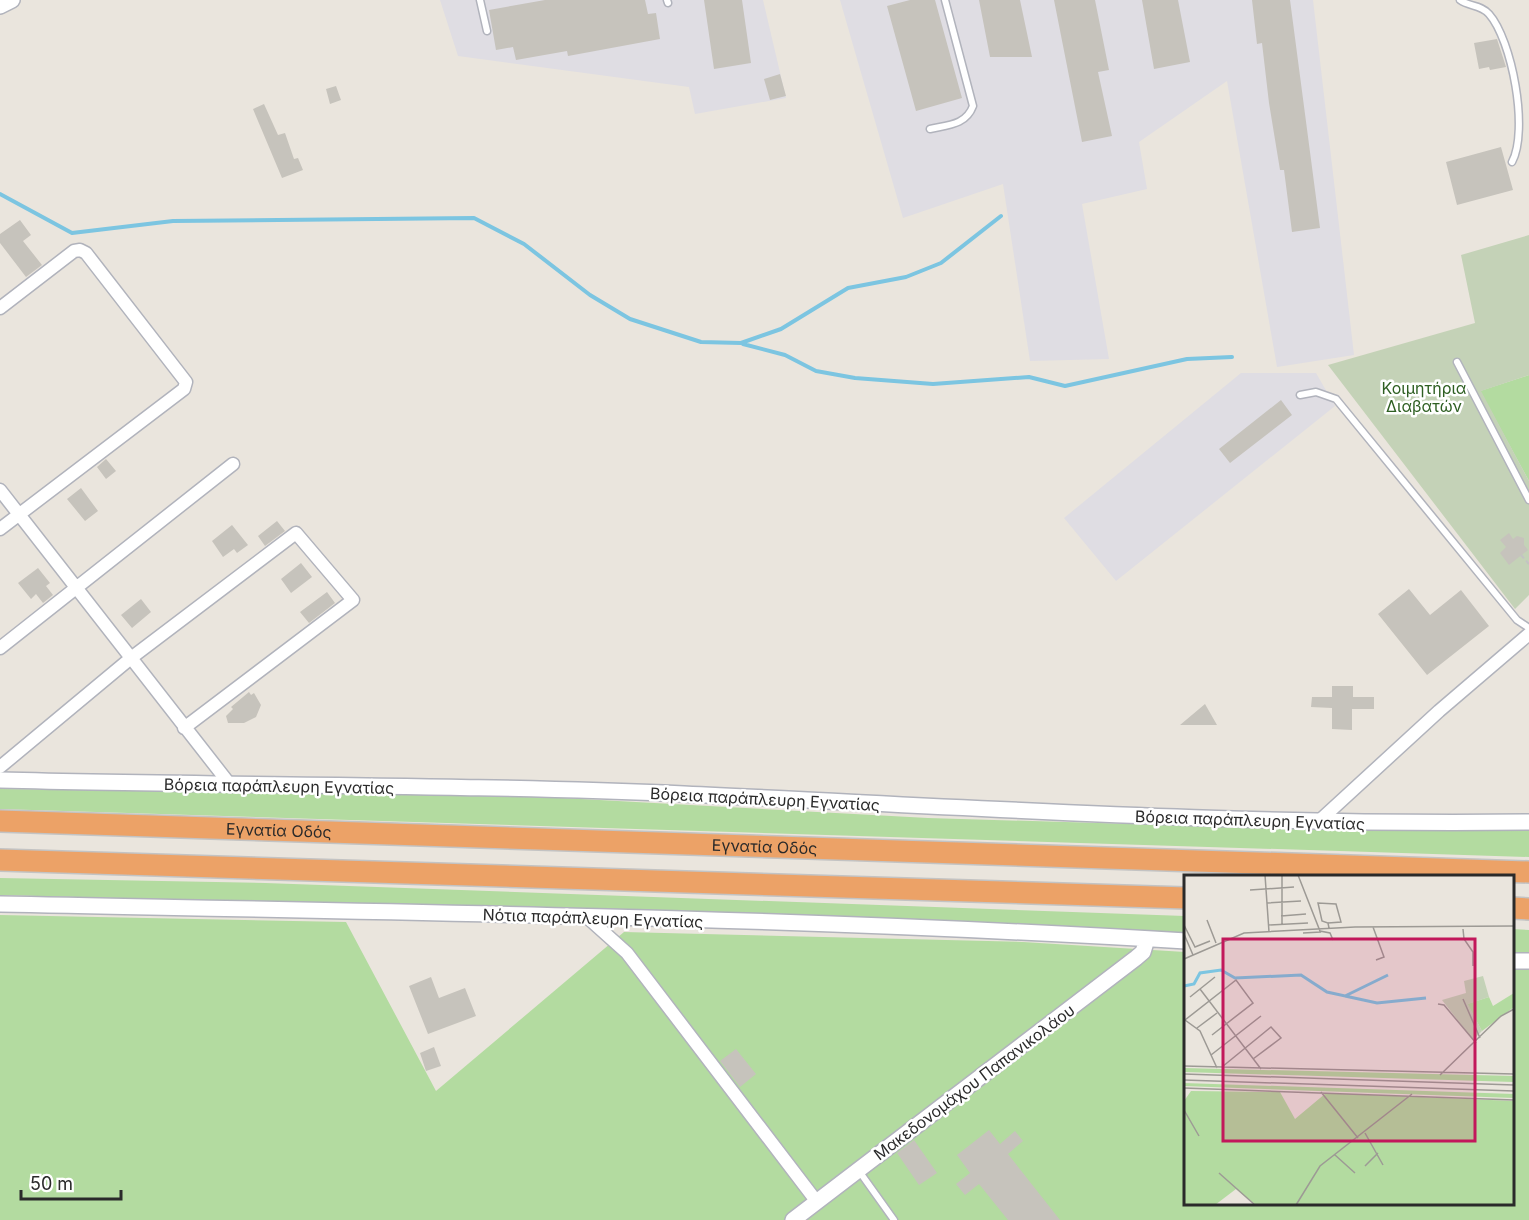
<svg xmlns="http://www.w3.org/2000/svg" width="1529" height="1220" viewBox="0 0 1529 1220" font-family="Inter,sans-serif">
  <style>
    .industrial { fill: #dfdde3 }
    .green { fill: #b3dba0 }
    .cemetery { fill: #c4d2b7 }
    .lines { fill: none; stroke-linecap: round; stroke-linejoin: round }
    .stream { stroke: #7cc5e1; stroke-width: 4 }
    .building { fill: #c6c3bc }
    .service-casing { stroke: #b1b3bc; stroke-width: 9 }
    .minor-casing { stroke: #b1b3bc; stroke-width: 15 }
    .tertiary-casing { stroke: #b1b3bc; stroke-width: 18 }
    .motorway-casing { stroke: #c3c3c3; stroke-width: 24 }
    .path { stroke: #c3c3c3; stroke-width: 2; stroke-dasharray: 4.5 3; stroke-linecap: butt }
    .service { stroke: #fff; stroke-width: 6 }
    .minor { stroke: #fff; stroke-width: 12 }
    .tertiary { stroke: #fff; stroke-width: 15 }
    .motorway { stroke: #eca267; stroke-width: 21 }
    .labels { text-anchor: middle; stroke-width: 5; stroke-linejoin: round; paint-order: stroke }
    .park-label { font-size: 16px; fill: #2e5f22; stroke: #fff }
    .street-label { font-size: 16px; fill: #2a2a2a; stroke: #fff }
    .inset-river { fill: none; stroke: #7cc5e1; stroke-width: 3 }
    .inset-road { fill: none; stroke: #9d9a95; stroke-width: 1.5 }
    .view { fill: #c2185b; fill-opacity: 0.15; stroke: #c2185b; stroke-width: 3 }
    .inset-edge { fill: none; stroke: #2a2a2a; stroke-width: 3 }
  </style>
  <rect width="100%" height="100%" fill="#eae5dd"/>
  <!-- industrial -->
  <path class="industrial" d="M440,0H763L786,98L695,114L689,87L458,56Z
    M840,0H1313L1354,355L1277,367L1227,81L1139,142L1147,189L1082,204L1109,359L1030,361L1003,184L903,218Z
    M1241,373H1316L1335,406L1116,581L1064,518Z"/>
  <!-- green -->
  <path class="green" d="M1529,375V481L1480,391Z
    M0,789L507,795L928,818L1331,830L1529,829V857L0,809Z
    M0,878L265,883L1185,916L1186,934L674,913L0,895Z
    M0,915L346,922L436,1091L624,932L1023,942L1185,952L1186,1204H1512L1513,969L1529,970V1220H0Z
    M1512,929L1529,930V954L1513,953Z"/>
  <!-- cemetery -->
  <path class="cemetery" d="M1529,235V375L1481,391L1529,481V595L1515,609L1328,365L1475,323L1461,255Z"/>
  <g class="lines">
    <!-- stream -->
    <path class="stream" d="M0,194L72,233L173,221L474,218L524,244L590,295L630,319L701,342L741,343L781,329L848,288L906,277L941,263L1001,216
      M743,344L785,355L816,371L855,378L933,384L1029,377L1065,386L1187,359L1232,357"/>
  </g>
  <!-- building -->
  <path class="building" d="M545,0H645L648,14L656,13L660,39L568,56L567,51L516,60L513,47L496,50L489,10Z
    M704,0H742L751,63L714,69Z
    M910,0H935L962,98L916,111L887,6Z
    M979,0H1020L1032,57H990Z
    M1054,0H1095L1109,70L1098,72L1112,136L1082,142Z
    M1142,0H1178L1190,62L1154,69Z
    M1252,0H1290L1320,228L1292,232L1284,170H1280L1269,103L1262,43L1257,44Z
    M1497,39L1506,67L1490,70L1489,67L1479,69L1474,43Z
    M780,74L786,96L770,100L764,79Z
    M336,86L341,100L330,104L326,89Z
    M264,104L278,135L285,133L294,159L298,158L303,170L282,178L253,109Z
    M1501,147L1513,190L1457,205L1446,162Z
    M20,220L31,235L23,241L42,265L26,277L0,243V234Z
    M1281,400L1292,415L1230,463L1219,449Z
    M106,459L116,471L106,479L97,467Z
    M81,488L98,511L85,521L67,499Z
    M277,521L285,531L265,546L258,536Z
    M232,525L248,545L237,553L234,549L223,557L212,541Z
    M1509,533L1513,539L1517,536L1524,538V545L1528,550L1509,565L1500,553L1506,547L1500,540Z
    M301,563L312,577L291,593L281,579Z
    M38,568L50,583L46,586L53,595L43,603L36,594L31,599L18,583Z
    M1409,589L1430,615L1461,590L1489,626L1427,675L1378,614Z
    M327,592L335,603L309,623L300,612Z
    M141,599L151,612L132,628L121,615Z
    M1332,686H1353V697H1374V709H1352V730L1332,729V708L1311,707L1312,697H1332Z
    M249,692L251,695L254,693L261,705L256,717L244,723H228L226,716L233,709L231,707Z
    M1205,704L1217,725H1180Z
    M431,977L439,998L465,988L476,1016L428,1034L409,986Z
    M434,1047L441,1066L426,1071L420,1053Z
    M736,1049L756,1074L740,1087L720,1061Z
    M989,1130L1000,1144L1015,1131L1023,1141L1008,1154L1060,1220H1008L979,1184L965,1195L956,1184L970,1173L957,1155Z
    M914,1140L937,1173L919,1185L897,1153Z"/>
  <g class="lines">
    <defs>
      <path id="service" d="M480,0L487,31
        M667,0L668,3
        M1460,0C1469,7 1480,4 1489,14C1512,40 1529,130 1512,162
        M930,129C948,125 966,125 973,106L945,0
        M1457,362L1529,500
        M1300,395L1316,392L1336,399L1517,620L1529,628
        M859,1171L894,1220"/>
      <path id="minor" d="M0,308L74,251L80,250L86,253L186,382L184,389L0,529
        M0,490L231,786
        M0,648L233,464
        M0,767L131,658L296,533L353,600L184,728
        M1317,823L1439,711L1529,634
        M588,918L627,953L817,1202"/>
      <path id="tertiary" d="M0,6L12,0
        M0,780C228,786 456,784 684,794C966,807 1247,826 1529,822
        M0,904C395,912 791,917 1186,941
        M1512,961H1529
        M793,1220L1136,958L1143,952L1147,939"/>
      <g id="motorway">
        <path id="s1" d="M0,821L1529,872"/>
        <path d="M0,860L1186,898"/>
        <path d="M1512,908L1529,909"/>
      </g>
    </defs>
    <!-- service casing -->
    <use href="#service" class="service-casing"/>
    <!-- minor casing -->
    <use href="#minor" class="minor-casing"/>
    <!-- tertiary casing -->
    <use href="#tertiary" class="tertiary-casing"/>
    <!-- motorway casing -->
    <use href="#motorway" class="motorway-casing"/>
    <!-- path -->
    <path class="path" d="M1521,555L1529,564"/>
    <!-- service -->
    <use href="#service" class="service"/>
    <!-- minor -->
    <use href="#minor" class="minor"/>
    <!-- tertiary -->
    <use href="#tertiary" class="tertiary"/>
    <!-- motorway -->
    <use href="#motorway" class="motorway"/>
  </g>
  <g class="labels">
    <!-- park labels -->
    <g class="park-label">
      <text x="1424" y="394">Κοιμητήρια<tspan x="1424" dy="18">Διαβατών</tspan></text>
    </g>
    <!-- street labels -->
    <g class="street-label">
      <text transform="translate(279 786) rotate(1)" y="6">Βόρεια παράπλευρη Εγνατίας</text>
      <text transform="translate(765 799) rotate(3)" y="6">Βόρεια παράπλευρη Εγνατίας</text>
      <text transform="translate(1250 820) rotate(2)" y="6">Βόρεια παράπλευρη Εγνατίας</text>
      <text dy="6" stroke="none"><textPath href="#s1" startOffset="279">Εγνατία Οδός</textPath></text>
      <text dy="6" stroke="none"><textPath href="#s1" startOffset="765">Εγνατία Οδός</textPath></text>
      <text transform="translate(593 918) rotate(2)" y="6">Νότια παράπλευρη Εγνατίας</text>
      <text transform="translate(974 1082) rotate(-37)" y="6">Μακεδονομάχου Παπανικολάου</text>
    </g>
  </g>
  <!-- overview -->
  <g transform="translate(1184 875)">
    <rect width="330" height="330" fill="#eae5dd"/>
    <path d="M330,118V132L298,156L283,129L305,122L309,131ZM0,193L330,201V207L0,197ZM0,208L330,219V223L0,211ZM7,216L96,217L111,244L142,218L330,226V330H72L52,314L31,330H0V226Z" fill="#b3dba0"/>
    <path d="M299,101L305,122L284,129L298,156L289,165L258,125L282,118L280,106Z" fill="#c4d2b7"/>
    <path class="inset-river" d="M0,111L10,109L16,98L37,95L51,103L117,100L143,117L161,121L204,100M161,121L193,128L242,123"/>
    <path class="inset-road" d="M81,0L85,57M114,0L136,56L146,58L149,65M66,15L110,12M83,28L117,26M97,41L122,39M23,45L32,68M144,48L157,47L152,29L134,28L138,46L144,48L145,53M98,49V0M0,50L11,72L26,66M84,50L124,48M189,52L200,82L192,85M279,54L280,64L289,77V91M119,58L137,57M0,59L9,80M0,84L60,58L171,52L330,51M16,114L77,194M6,122L31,102M279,124L296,163M254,129L260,130L292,168M13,153L33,138M28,160L69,128L52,105L1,145L16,156L33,193M27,180L77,141M0,191L330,199M38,192L87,152L97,163L69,184M0,199L330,210M256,200L317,141L330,134M0,205L330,216M0,213L330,225M137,217L174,263M0,235L15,261M181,258L199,290M151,280L171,298M181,291L194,278M35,298L71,330M112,330L136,291L228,219"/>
    <path class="view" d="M39,64H291V266H39Z"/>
    <rect width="330" height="330" class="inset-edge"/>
  </g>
  <!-- scale -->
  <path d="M21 1190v9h100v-9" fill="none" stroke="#2a2a2a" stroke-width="3"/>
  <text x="30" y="1190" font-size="18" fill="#2a2a2a" stroke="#ffffff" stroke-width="4.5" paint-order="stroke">50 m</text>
</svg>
